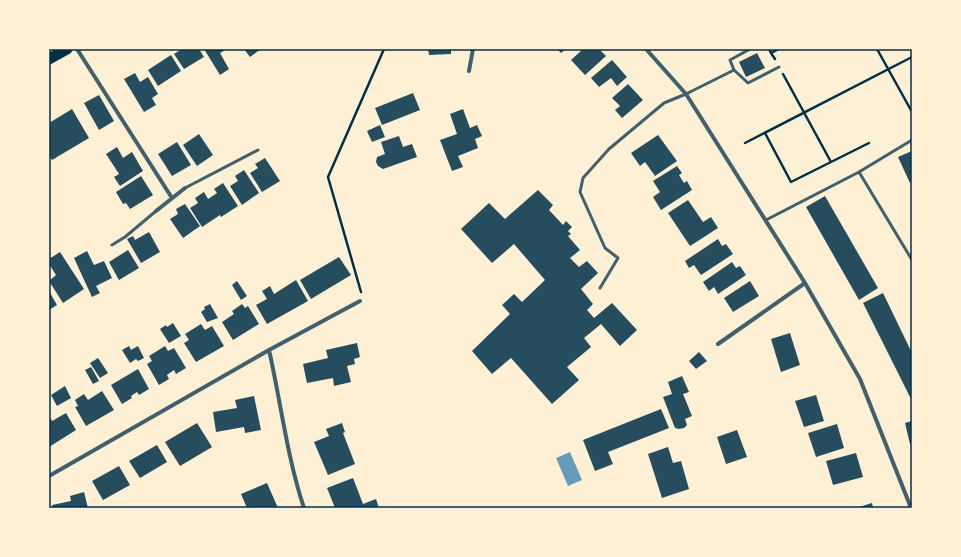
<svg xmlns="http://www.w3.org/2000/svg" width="961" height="557" viewBox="0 0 961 557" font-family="'Source Sans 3',sans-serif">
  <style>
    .water { fill: #669bbc }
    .building { fill: #264d5e }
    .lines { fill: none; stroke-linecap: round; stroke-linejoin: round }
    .path { stroke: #003049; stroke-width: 2.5 }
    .service { stroke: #3f606c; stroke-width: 3 }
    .minor { stroke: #3f606c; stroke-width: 4 }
    .trunk { stroke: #003049; stroke-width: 11 }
    .neatline { fill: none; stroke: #003049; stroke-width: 1.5 }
  </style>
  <rect width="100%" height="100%" fill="#fdf0d5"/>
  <!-- water -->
  <path class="water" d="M570,452L582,480L568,486L556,458Z"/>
  <!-- building -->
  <path class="building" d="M182,49H199L204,57L184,69L174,54Z
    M204,49H227L220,53L229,69L220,75Z
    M244,49H261L250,57Z
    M428,49H451V54L429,55Z
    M557,49H566L561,53Z
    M583,49H599L606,56L585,75L571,60Z
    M757,53L765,68L746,77L739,62Z
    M171,55L181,71L158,86L148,70Z
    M612,60L627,77L617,86L611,78L599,87L591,78Z
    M135,73L140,82L148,77L158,94L152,98L156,105L144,112L124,79Z
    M628,84L643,100L622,118L615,110L620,106L612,98Z
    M413,93L420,110L382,125L375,108Z
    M99,95L114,121L99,130L84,103Z
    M72,109L89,138L52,160L49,155V123Z
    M463,109L470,128L477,125L482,136L475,139L478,148L458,156L463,167L452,171L440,140L457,134L450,114Z
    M380,125L385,137L372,142L367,131Z
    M199,134L213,155L197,166L183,145Z
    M658,135L677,161L655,176L645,162L640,166L631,153Z
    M399,136L403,147L412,144L417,157L383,169L378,166L376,162L377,157L385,154L381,142Z
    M177,142L191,165L172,176L158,154Z
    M117,147L123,158L132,152L143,171L120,186L114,177L119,174L106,154Z
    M912,151V183H910L898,157Z
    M265,158L280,181L262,192L250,173L258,168L255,164Z
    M677,166L682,173L679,175L684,183L687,181L692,190L661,210L653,197L660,192L653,181Z
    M244,170L259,193L242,205L230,186L238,181L235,176Z
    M141,176L153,195L130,209L126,203L123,204L116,192Z
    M223,183L238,206L221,217L220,215L202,227L190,208L198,203L195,198L204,192L208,199L217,193L214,189Z
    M538,190L553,205L549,210L563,225L566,221L572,227L568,231L571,234L568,236L580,250L570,258L579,267L587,261L598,273L581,289L593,304L587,310L594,318L612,303L637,330L620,346L601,324L584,338L591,347L567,367L579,380L552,404L511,358L492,374L472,351L510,314L502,305L514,294L522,302L545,280L514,244L492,263L461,229L489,203L505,219Z
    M825,196L878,288L859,300L806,207Z
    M688,200L703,222L711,217L718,228L690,246L668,213Z
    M185,204L200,226L183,238L170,219L178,214L176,209Z
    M149,232L160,252L141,263L127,239L133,236L135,240Z
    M718,239L722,246L726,244L733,254L701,275L694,265L689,268L685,261Z
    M128,250L139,268L119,280L109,262Z
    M87,251L94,265L104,261L112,278L96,286L100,293L92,297L74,258Z
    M60,252L84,289L63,303L49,281L56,275L49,264V259Z
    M339,257L351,275L311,299L300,280Z
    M732,262L736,268L740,266L746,275L718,294L714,287L709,291L703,282Z
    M296,280L308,301L267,324L256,305L267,299L262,291L270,286L274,294Z
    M237,281L247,296L241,300L232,285Z
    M750,281L759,296L733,312L724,298Z
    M49,291L57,305L49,310Z
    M883,293L912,353V401L863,303Z
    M210,304L218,318L207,322L201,312L205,309L204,307Z
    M242,304L245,308L248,306L259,324L233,340L222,322L234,314L232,311Z
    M173,323L181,336L169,343L160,329L166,325L167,327Z
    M201,324L205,330L212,326L224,346L196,362L184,343L189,340L185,334Z
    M790,333L800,365L781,372L771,339Z
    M357,343L360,357L354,359L355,364L347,366L351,382L334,386L333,378L307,383L303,364L328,358L326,350Z
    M129,346L131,350L138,346L144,358L138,361L136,359L130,363L122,350Z
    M165,346L168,351L174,348L186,368L176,374L174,370L167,375L169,379L159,385L147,364L152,361L149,356Z
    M699,352L707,361L696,369L689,361Z
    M98,358L108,373L100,378L90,363Z
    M91,367L99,381L93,384L85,370Z
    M138,369L149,389L139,395L137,392L131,396L132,398L122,404L111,385Z
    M682,376L689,392L683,394L692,416L685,419L687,425L684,428L679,429L675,428L663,397L672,394L668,382Z
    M65,386L71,398L57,406L51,395Z
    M102,391L114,410L86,426L75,407L78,406L75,400L84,394L88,400Z
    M816,395L824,421L804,427L795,401Z
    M254,396L261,430L245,433L244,427L216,432L213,412L237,408L235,400Z
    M661,409L669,428L608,452L613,464L595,471L583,440Z
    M66,413L76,430L49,447V415L52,421Z
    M912,421V444H910L905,423Z
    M197,423L212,447L180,466L165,442Z
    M342,423L345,432L343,433L355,464L328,475L314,442L329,436L326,429Z
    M837,424L844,448L816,457L808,433Z
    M737,430L747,457L726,464L717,437Z
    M157,445L167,462L140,478L129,461Z
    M668,447L673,463L681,461L689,489L662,498L648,454Z
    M856,453L863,477L833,485L826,461Z
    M119,466L130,485L103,500L92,481Z
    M353,478L363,504L376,499L379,508H335L327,488Z
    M267,483L278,508H247L241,494Z
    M84,492L88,508H53L52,505L71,501L70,496Z
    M872,503L873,508H856Z"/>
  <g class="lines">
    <!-- path -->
    <path class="path" d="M769,49L771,53
      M877,49L912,112
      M775,59L771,53L779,49
      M765,133L791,182L831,162L783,74
      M745,143L912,57
      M831,162L869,143
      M361,292L328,177L384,49"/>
    <!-- service -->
    <path class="service" d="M750,49L730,60L734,70L748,83L779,67
      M859,172L912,260
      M185,188L258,150
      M766,220L859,172L912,140
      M112,245L125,237L156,211
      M600,288L618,258L605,248L580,192L583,178L609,149L664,103L686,94L734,70"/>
    <!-- minor -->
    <path class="minor" d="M77,49L172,198
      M646,49L686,94L805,283L860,379L911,508
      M469,71L473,49
      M156,211L185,188
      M718,344L805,283
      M269,350C281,403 287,457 304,508
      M49,476L269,350L360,301"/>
    <!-- trunk -->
    <path class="trunk" d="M49,59L67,49"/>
  </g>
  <!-- border -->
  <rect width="961" height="557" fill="none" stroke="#fdf0d5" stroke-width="100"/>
  <rect x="50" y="50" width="861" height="457" class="neatline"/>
</svg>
